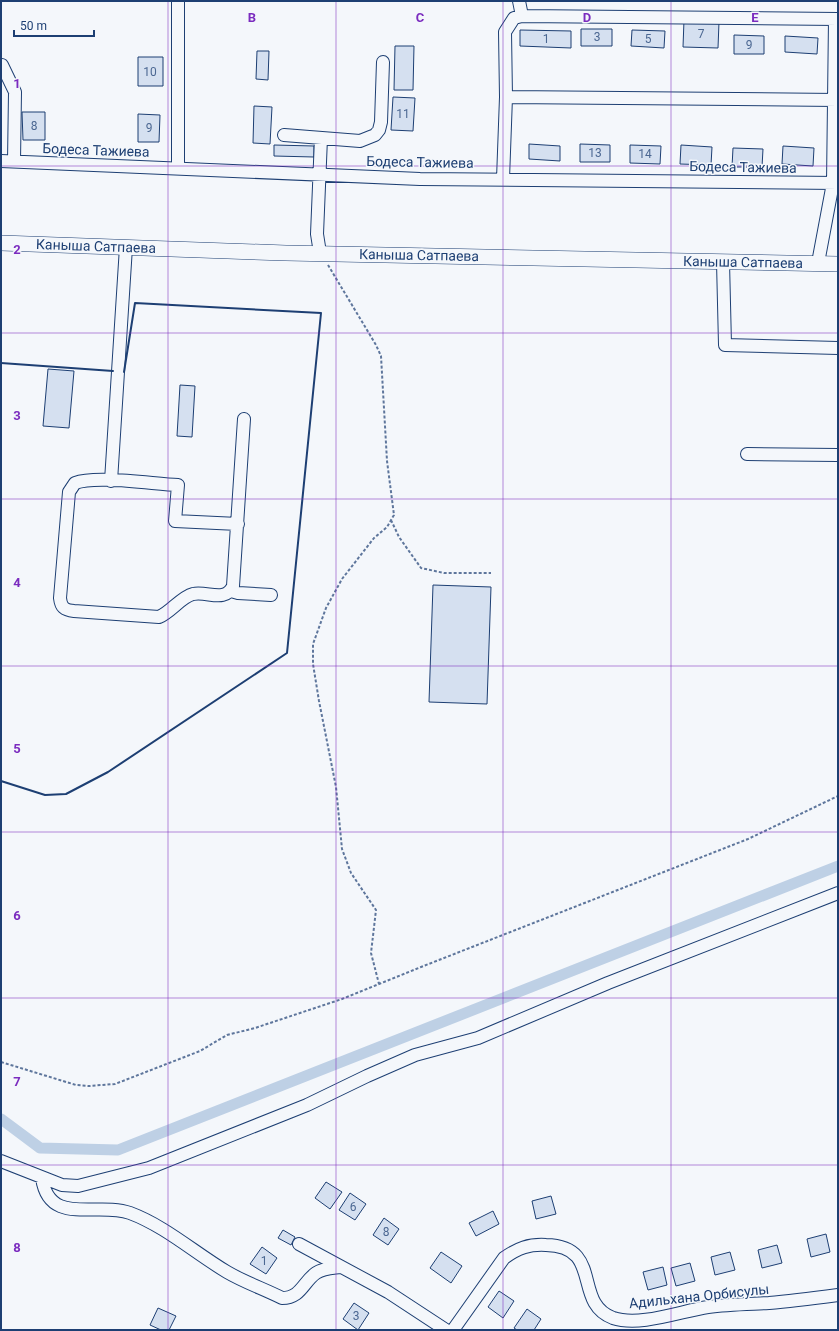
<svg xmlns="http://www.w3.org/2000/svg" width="839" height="1331" viewBox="0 0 839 1331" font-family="Roboto,sans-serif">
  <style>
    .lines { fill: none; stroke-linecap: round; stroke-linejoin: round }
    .canal { stroke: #bed0e5; stroke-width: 11 }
    .building { fill: #d5e0f0; stroke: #1d3f73 }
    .minor-casing { stroke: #1d3f73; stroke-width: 14 }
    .major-casing { stroke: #1d3f73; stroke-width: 16 }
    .path { stroke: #5e769c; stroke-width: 2; stroke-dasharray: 3 2; stroke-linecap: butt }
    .minor { stroke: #f4f7fb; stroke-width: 12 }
    .major { stroke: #f4f7fb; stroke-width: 15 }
    .wall { stroke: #1d3f73; stroke-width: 2 }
    .grid { fill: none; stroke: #7b2cbf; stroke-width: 1; stroke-opacity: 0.55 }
    .labels { text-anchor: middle; stroke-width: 3; stroke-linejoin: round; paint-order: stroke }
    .number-label { font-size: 12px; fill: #4b6792 }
    .street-label { font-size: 14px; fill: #1d3f73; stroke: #f4f7fb }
    .grid-label { font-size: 13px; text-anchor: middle; font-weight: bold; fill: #7b2cbf; stroke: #f4f7fb; stroke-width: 3; stroke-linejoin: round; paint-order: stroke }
  </style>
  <rect width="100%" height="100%" fill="#f4f7fb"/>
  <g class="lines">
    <!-- canal -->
    <path class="canal" d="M1,1119L40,1148L118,1150L838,866"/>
  </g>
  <!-- building -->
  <path class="building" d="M684,20L719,22L718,48L683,47Z
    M581,29H612V46H581Z
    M520,30L571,31V48L520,46Z
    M632,30L665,31L664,48L631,46Z
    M734,35L764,36V54H734Z
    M785,36L818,38L817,54L785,52Z
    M395,46H414L413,90H394Z
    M257,51H269L268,80L256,79Z
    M138,57H163V86H138Z
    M393,97L415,98L413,131L391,130Z
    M254,106L272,107L270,144L253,143Z
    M22,112H45V140H23Z
    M138,114L160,115L159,142H138Z
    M529,144L560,146V161L529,159Z
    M580,144L610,145V162H580Z
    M274,145L314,146V157L274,156Z
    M630,145L661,146L660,164L630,163Z
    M681,145L712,147L711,165L680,164Z
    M783,146L814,148L813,166L782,164Z
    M733,148L763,149L762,167H732Z
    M48,369L74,371L69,428L43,426Z
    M180,385L195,386L192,437L177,436Z
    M433,585L491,587L487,704L429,702Z
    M326,1182L342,1192L330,1209L315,1198Z
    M350,1193L366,1204L355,1220L339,1210Z
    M551,1196L556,1214L536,1219L532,1201Z
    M493,1211L499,1224L476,1236L469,1223Z
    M384,1218L399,1229L388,1245L373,1235Z
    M283,1230L295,1237L291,1245L278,1238Z
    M826,1234L830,1252L811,1257L807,1239Z
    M777,1245L782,1263L762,1268L758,1250Z
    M262,1247L277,1258L266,1274L250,1264Z
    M441,1252L462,1266L451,1283L430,1268Z
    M730,1252L735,1270L715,1275L711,1257Z
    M690,1263L695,1281L676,1286L671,1268Z
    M663,1267L667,1285L648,1290L643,1272Z
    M499,1291L514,1301L503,1318L488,1307Z
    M354,1303L369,1313L358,1330L343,1319Z
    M158,1308L176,1316L169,1330H161L150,1325Z
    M527,1309L541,1319L534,1330H517L514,1328Z"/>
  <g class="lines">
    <defs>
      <path id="minor" d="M178,1V168
        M519,1L522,16
        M2,65L15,92L14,161
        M506,97L838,100
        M284,135L360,141L375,135L379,130L381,122L383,62
        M1,161L420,179L838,183
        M503,179L506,97L505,32L514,18L522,16L838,19
        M320,253L317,234L321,138
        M723,262L725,345L838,348
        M818,263L833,183L835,19
        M747,454L838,455
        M111,481L126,247
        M238,524L175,521L178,485C153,484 96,475 75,483L69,492L60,598C61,607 64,610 74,611L159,617C171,612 181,597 193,594C208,591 225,603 233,586L244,419
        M231,591L238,593L271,595
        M1,1161L62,1185L78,1186L149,1168L307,1105L367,1076L415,1055L478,1038L608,983L838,893
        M42,1178C49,1227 97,1201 130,1213C165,1226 195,1253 227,1272C244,1282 264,1289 282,1298C301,1298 303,1282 316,1273C323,1268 332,1268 340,1267
        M299,1244L388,1292L446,1330
        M453,1330L504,1258C518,1248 529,1244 546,1245C604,1246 572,1303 613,1318C640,1327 681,1311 708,1307C728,1304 749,1304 769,1303C792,1301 815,1298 838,1295"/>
      <path id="major" d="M1,243L286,253L838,264"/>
    </defs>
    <!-- minor casing -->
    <use href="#minor" class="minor-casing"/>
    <!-- major casing -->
    <use href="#major" class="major-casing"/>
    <!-- path -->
    <path class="path" d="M328,265L376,345L381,356L387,461L394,515L387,527L374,538L342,579L326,608L313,644V664L319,701L336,787L342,849L351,873L376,910L371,953L379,984
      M391,520L399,537L421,568L444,573H491
      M1,1062L76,1085L89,1086L115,1084L200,1051L227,1035L255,1028L342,999L421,967L748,839L838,796"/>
    <!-- minor -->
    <use href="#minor" class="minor"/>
    <!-- major -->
    <use href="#major" class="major"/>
    <!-- wall -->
    <path class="wall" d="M1,363L113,371
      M1,781L45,795L66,794L108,772L287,653L321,313L135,303L124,372"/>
  </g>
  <!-- grid -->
  <path class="grid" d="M168,1V1330M336,1V1330M503,1V1330M671,1V1330M1,166H838M1,333H838M1,499H838M1,666H838M1,832H838M1,998H838M1,1165H838"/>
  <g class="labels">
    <!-- number labels -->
    <g class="number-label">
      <text x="701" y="38">7</text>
      <text x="597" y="41">3</text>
      <text x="546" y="43">1</text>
      <text x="648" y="43">5</text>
      <text x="749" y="49">9</text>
      <text x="150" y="76">10</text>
      <text x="403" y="118">11</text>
      <text x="34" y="130">8</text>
      <text x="149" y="132">9</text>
      <text x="595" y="157">13</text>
      <text x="645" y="158">14</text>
      <text x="353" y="1211">6</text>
      <text x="386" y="1236">8</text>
      <text x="264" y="1265">1</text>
      <text x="356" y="1320">3</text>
    </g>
    <!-- street labels -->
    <g class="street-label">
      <text transform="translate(96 150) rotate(2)" y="5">Бодеса Тажиева</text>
      <text transform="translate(420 162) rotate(1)" y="5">Бодеса Тажиева</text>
      <text transform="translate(743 167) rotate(1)" y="5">Бодеса Тажиева</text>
      <text transform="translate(96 246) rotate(2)" y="5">Каныша Сатпаева</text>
      <text transform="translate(419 255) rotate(1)" y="5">Каныша Сатпаева</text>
      <text transform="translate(743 262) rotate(1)" y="5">Каныша Сатпаева</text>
      <text transform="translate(699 1296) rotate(-6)" y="5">Адильхана Орбисулы</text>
    </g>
  </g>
  <g class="grid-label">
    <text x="252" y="22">B</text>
    <text x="420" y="22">C</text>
    <text x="587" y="22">D</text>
    <text x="755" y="22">E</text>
    <text x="17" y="88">1</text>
    <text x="17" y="254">2</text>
    <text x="17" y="420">3</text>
    <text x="17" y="587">4</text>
    <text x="17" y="753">5</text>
    <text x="17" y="920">6</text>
    <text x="17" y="1086">7</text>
    <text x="17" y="1252">8</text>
  </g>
  <!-- border -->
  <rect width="839" height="1331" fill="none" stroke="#1d3f73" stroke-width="4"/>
  <!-- scale -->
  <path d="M14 30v6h80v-6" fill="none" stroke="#1d3f73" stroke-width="2"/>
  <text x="20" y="30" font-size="12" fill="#1d3f73" stroke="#f4f7fb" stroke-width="3" paint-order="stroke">50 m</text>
</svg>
